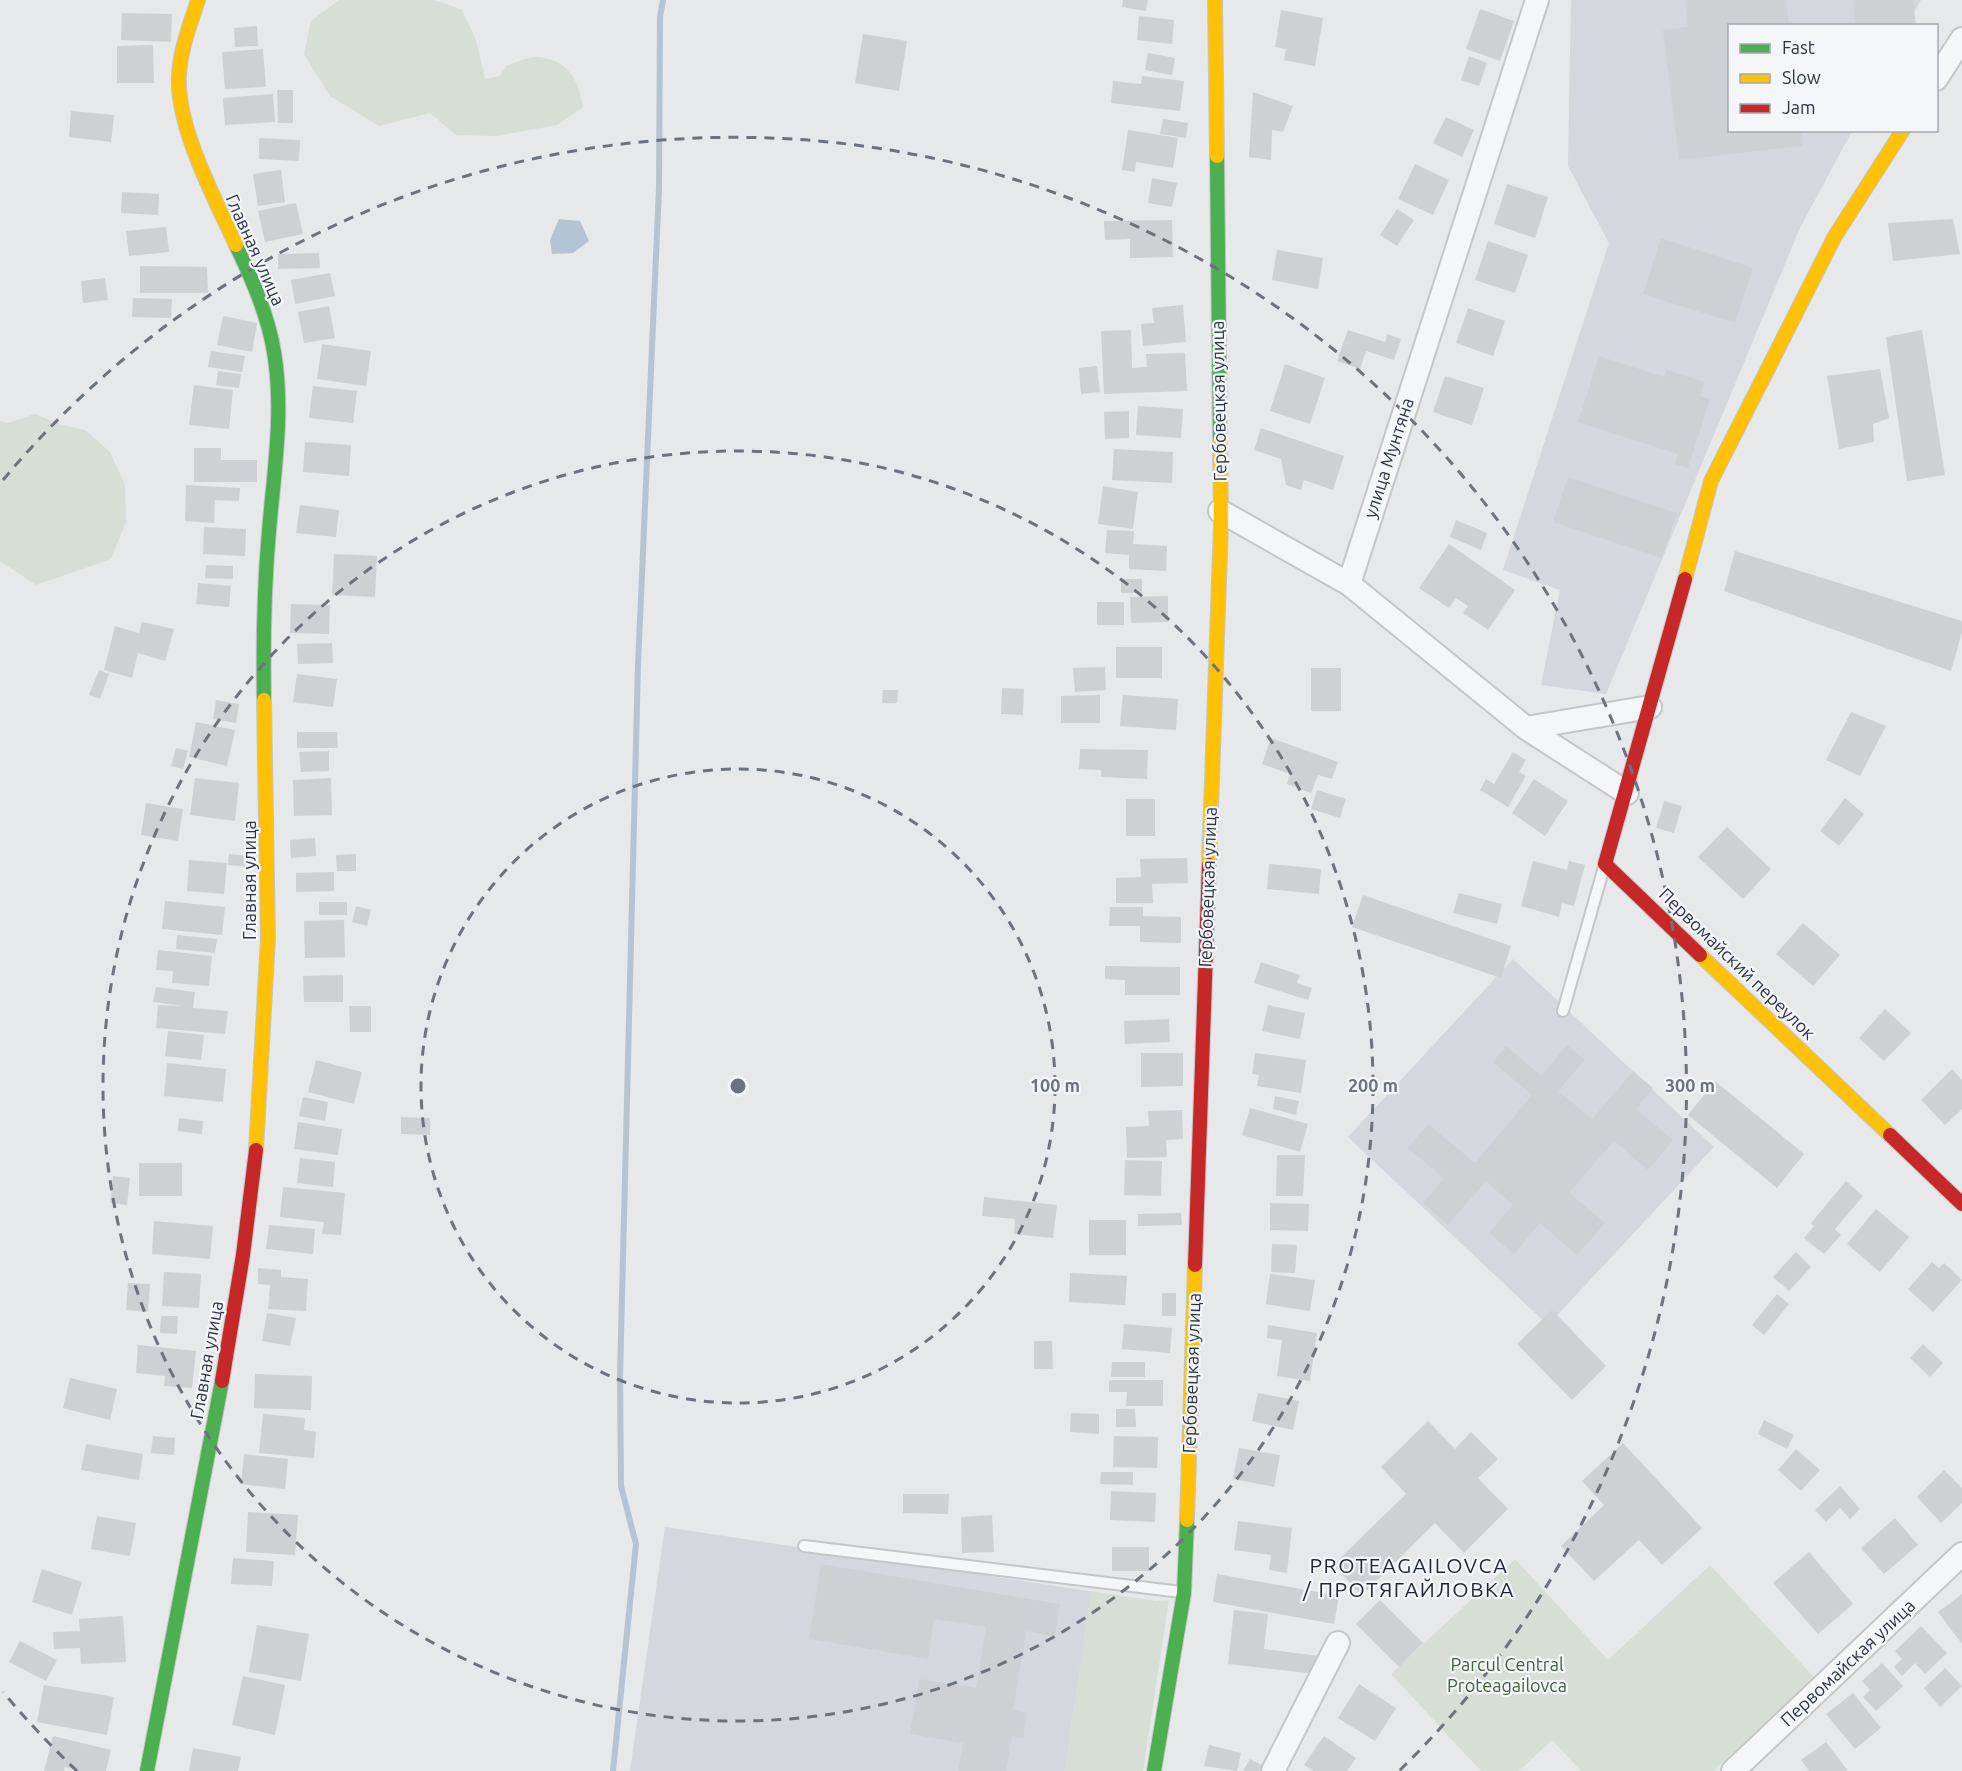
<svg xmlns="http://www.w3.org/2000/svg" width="1962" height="1771" viewBox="0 0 1962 1771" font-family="Ubuntu,sans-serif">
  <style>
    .built { fill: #d4d7dd }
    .green { fill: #d6ded6 }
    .water { fill: #b4c4d5 }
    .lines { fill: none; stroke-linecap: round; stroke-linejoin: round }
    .stream { stroke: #b4c4d5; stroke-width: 6 }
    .building { fill: #ced0d3 }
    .lane-casing { stroke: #c4c6c8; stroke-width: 14 }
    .street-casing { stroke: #c4c6c8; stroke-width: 26 }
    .fast-casing { stroke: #c4c6c8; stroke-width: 16 }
    .slow-casing { stroke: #c4c6c8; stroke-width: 16 }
    .jam-casing { stroke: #c4c6c8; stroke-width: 16 }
    .lane { stroke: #f5f6f7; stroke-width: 10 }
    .street { stroke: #f5f6f7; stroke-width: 22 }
    .fast { stroke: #4caf50; stroke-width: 14 }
    .slow { stroke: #ffc107; stroke-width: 14 }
    .jam { stroke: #c62828; stroke-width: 14 }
    .ring { fill: none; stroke: #6c737f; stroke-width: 3; stroke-dasharray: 10 8 }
    .labels { text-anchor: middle; stroke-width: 4.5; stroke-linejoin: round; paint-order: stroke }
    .street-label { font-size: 18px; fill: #2b3445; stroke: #f4f6f9 }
    .park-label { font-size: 18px; fill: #3f6138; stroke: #f4f6f9 }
    .quarter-label { font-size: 21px; letter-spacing: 1.5px; fill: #1d2536; stroke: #f4f6f9 }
    .centre { fill: #6c737f; stroke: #f4f6f9; stroke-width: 3 }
    .ring-label { font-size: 18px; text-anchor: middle; font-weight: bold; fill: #6c737f; stroke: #f4f6f9; stroke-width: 4.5; stroke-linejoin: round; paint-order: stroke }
  </style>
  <rect width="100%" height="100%" fill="#e6e8ea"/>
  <!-- built -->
  <path class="built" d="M1571,0H1921L1907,25L1730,26V130L1852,131L1800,228L1606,694L1541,685L1560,590L1503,570L1609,243L1568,166Z
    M1513,959L1714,1147L1548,1325L1348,1137Z
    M665,1527L1155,1601L1128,1771H630Z"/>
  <!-- green -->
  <path class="green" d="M339,0H435L462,10L476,40L485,79L500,76L506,66C515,63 529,56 539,57C569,61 578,79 583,107L557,125L496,136L456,135L430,113L379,126L330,96L304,54L311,21Z
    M35,414L62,425L85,430L110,452L125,485L126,522L111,559L36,585L0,561V421L8,423Z
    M1515,1559L1608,1660L1710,1565L1814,1677L1713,1771H1581L1552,1740L1519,1771H1481L1391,1674Z
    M1091,1591L1155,1601L1169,1600L1143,1771H1064Z"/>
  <!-- water -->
  <path class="water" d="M559,219L580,221L589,241L573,253L552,254L550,240Z"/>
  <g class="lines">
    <!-- stream -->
    <path class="stream" d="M613,1771L636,1544L621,1486L620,1376L638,665L659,188L660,17L663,0"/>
  </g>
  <!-- building -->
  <path class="building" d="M1123,0H1148L1146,11L1122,7Z
    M1685,0H1786L1789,26H1730V130H1801L1803,146L1679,160L1663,30L1688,27Z
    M1853,0H1913L1916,26H1855Z
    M1480,9L1514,21L1500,61L1466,49Z
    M1281,10L1323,18L1315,66L1284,60L1286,49L1275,47Z
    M122,13L172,14L171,42L121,40Z
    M1139,16L1174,20L1172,44L1137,40Z
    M257,26L258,46L235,47L234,28Z
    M863,34L907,41L899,91L855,83Z
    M153,45L154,83H117V46Z
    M263,49L266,87L225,89L222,52Z
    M1148,53L1175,58L1172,75L1145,70Z
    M1469,56L1487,63L1479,86L1461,80Z
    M1142,76L1184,81L1180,111L1111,103L1113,81L1141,84Z
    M277,90H293V123H278Z
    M1253,92L1293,106L1283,132L1272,130L1271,160L1249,157Z
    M273,94L275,122L225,125L223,98Z
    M71,111L114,115L111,142L69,137Z
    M1446,117L1474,130L1462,157L1433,143Z
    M1163,119L1188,123L1186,138L1160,134Z
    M1128,130L1178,138L1173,168L1136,162L1135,172L1122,170Z
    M259,138L300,140L299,161L259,159Z
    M1415,164L1449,180L1433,215L1398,199Z
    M281,170L285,202L258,206L253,174Z
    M1152,178L1177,183L1172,207L1148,203Z
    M1507,184L1548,197L1535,238L1494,224Z
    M122,192L159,194L158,215L121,213Z
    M296,203L303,234L265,242L258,211Z
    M1397,209L1414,220L1397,246L1380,235Z
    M1953,219L1960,254L1893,261L1888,223Z
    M1172,220L1173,257L1130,258V239L1105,240L1104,221Z
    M166,227L169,252L129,256L126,231Z
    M1661,238L1753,268L1735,323L1643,294Z
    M1488,241L1528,255L1515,293L1475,280Z
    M1277,250L1323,258L1318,289L1272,280Z
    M319,253L320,268L278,269V254Z
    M140,266L207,267L208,293H140Z
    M330,273L335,296L295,304L291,280Z
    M105,278L108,300L83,303L81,281Z
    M133,298L172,299L171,318L132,317Z
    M1183,305L1186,342L1143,346L1141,324L1154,323L1152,308Z
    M329,306L335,338L304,343L298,312Z
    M1468,308L1505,321L1493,356L1456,343Z
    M223,316L257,323L252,352L217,345Z
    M1131,330L1132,368L1147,367L1146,354L1185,353L1187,391L1104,394L1101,331Z
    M1348,330L1385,342L1387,334L1401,339L1394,360L1366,351L1360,369L1337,361Z
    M1922,330L1945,475L1907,481L1886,337Z
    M322,344L371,351L366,386L317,379Z
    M211,351L245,356L242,372L208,367Z
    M1599,356L1664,377L1667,370L1704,382L1700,396L1710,399L1688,468L1675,464L1678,454L1578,422Z
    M1285,364L1325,378L1310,424L1270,411Z
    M1097,366L1100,392L1081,394L1079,368Z
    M1880,369L1889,418L1873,424L1874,442L1839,449L1827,376Z
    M218,371L241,374L239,388L216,385Z
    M1445,376L1484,388L1472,425L1433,412Z
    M194,385L233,390L229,429L189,425Z
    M313,386L357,391L353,423L309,418Z
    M1138,406L1183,409L1181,438L1136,435Z
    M1129,411V438L1105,439L1104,412Z
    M1261,428L1344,456L1333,490L1304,480L1301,490L1286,485L1281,459L1254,450Z
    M305,442L351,445L349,476L303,472Z
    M194,448H221V460H257V482H194Z
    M1114,449L1173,452L1172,483L1112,480Z
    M1568,477L1677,513L1662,558L1553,522Z
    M186,485L240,488L239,501L215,500L214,523L185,521Z
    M1103,486L1138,492L1133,529L1098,524Z
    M300,505L339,510L336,537L296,533Z
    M1456,520L1487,533L1481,550L1450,537Z
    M204,527L246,529L245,556L203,554Z
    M1107,530L1134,531L1133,544L1167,546L1166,571L1129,569V555L1105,553Z
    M1449,544L1515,590L1488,630L1463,613L1468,606L1456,598L1449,608L1419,588Z
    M1735,551L1962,621V632L1951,671L1724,591Z
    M334,554L377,556L375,597L332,595Z
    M206,565L233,566V579L205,578Z
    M1121,579H1142V593H1121Z
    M198,583L231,586L229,607L196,604Z
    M1168,596V622L1131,623L1130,597Z
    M1097,602H1124V625H1097Z
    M291,604L330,605L329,634L290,633Z
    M142,622L174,629L165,661L138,653L132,678L104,670L115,626L139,633Z
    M332,643L333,663L298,664L297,644Z
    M1116,647H1162V678H1116Z
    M1105,667L1106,690L1075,692L1073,668Z
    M1311,668H1341V711H1311Z
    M99,670L109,674L100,699L89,695Z
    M297,674L337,679L333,707L293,702Z
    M1002,688L1024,689L1023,715L1001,714Z
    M883,690H898L897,703H882Z
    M1100,695V723H1061V696Z
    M1123,695L1178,699L1176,730L1120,726Z
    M216,700L239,704L236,723L213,719Z
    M1851,712L1886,726L1860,776L1826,760Z
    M196,722L235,730L227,766L189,757Z
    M297,732H337L338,748H297Z
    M1271,738L1338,762L1332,779L1318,775L1311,793L1287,784L1290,774L1262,764Z
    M176,748L188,751L183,769L171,766Z
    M1080,749L1148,750L1147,779L1101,777V770L1079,769Z
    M329,751V771L301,772L299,752Z
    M1513,752L1526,760L1519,772L1526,776L1508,807L1480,790L1486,779L1494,784Z
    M195,778L239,783L235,821L190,815Z
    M331,778L332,815L294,816L293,780Z
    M1534,779L1568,801L1545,836L1512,813Z
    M1317,790L1346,799L1340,818L1311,809Z
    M1845,798L1864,814L1839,846L1820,831Z
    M1126,799H1155V836H1126Z
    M1664,801L1682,806L1674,833L1656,828Z
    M146,803L183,809L178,841L141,835Z
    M1727,827L1771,869L1743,899L1698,857Z
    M315,838L316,856L291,858L290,840Z
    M229,854L251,856V867L228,865Z
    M356,854V871H337L336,855Z
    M1187,858L1188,883L1152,884L1153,903H1116V878L1141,877L1140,859Z
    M189,860L227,863L224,894L187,891Z
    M1533,861L1567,870L1569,861L1585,865L1574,906L1562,903L1559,917L1521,906Z
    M1269,864L1321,869L1319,894L1267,889Z
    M334,872V891L296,892V873Z
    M1459,893L1502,904L1497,924L1453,913Z
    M1363,895L1511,946L1501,978L1352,927Z
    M165,901L225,907L222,935L162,929Z
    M319,902H347V915H319Z
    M356,906L371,910L367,926L352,922Z
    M1110,907H1143V916L1181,917V943L1140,942V926H1109Z
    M344,920L345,957L305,958L304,921Z
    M1803,923L1840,955L1813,986L1776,954Z
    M177,935L217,939L215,953L176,949Z
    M158,950L212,956L209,986L172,983L173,971L156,970Z
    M1261,962L1300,975L1297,983L1312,988L1308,1000L1254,983Z
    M1105,966L1180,967V995H1125V980L1105,979Z
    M343,975V1002H304L303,976Z
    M156,987L195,992L193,1008L228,1011L225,1034L156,1028L158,1005L183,1006L153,1002Z
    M1268,1005L1305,1013L1300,1039L1262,1031Z
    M349,1006H371V1032H350Z
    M1885,1009L1911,1033L1884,1061L1859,1038Z
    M1169,1019L1170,1042L1125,1044L1124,1021Z
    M168,1031L204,1035L201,1060L165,1056Z
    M1567,1045L1585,1060L1558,1091L1592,1119L1633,1071L1653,1088L1636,1109L1673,1140L1648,1170L1614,1141L1569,1193L1605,1223L1577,1255L1540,1223L1514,1254L1489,1233L1513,1205L1486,1181L1448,1225L1423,1203L1444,1178L1408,1148L1428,1124L1475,1163L1532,1095L1493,1062L1506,1046L1541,1076Z
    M1141,1053H1183V1086L1141,1087Z
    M1255,1053L1306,1060L1301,1093L1257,1086L1259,1075L1252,1074Z
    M316,1060L362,1072L354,1104L308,1092Z
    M167,1063L226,1069L223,1102L164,1096Z
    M1952,1069L1962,1080V1109L1945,1125L1921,1100Z
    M1715,1081L1804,1154L1777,1188L1688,1115Z
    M1275,1096L1299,1101L1296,1115L1273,1109Z
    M303,1097L328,1102L325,1121L299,1116Z
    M1250,1108L1308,1124L1300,1152L1242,1135Z
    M1182,1110L1183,1139L1166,1140L1167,1157L1127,1158L1126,1127L1149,1126L1148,1111Z
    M401,1117L430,1118V1135L401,1134Z
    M179,1118L203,1121L202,1134L178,1131Z
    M298,1122L342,1129L338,1155L294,1149Z
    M1277,1155H1305L1303,1196H1276Z
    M300,1158L335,1162L333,1187L297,1183Z
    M1125,1160L1162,1161L1161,1196L1124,1195Z
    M139,1163H182V1196H139Z
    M113,1176L130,1178L127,1205L110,1203Z
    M1846,1181L1863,1196L1835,1229L1841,1235L1824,1254L1804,1238L1814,1226L1811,1223Z
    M283,1187L345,1193L341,1235L322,1234L324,1222L280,1217Z
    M984,1197L1057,1205L1053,1238L1014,1234L1015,1219L982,1216Z
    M1270,1203L1309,1204L1308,1231L1270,1230Z
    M1876,1209L1909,1237L1880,1272L1847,1244Z
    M1181,1213L1182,1225L1138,1226V1214Z
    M1089,1220H1126V1255H1089Z
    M154,1221L213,1226L210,1259L152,1254Z
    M269,1225L315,1229L313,1254L266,1249Z
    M1272,1244L1297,1245L1295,1273L1271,1272Z
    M1796,1252L1811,1267L1789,1291L1773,1277Z
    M1932,1262L1939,1268L1944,1263L1962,1280L1933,1312L1908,1289Z
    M258,1268L281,1270V1277L308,1279L306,1311L268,1309L270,1285L258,1284Z
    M164,1272L201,1274L199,1308L162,1306Z
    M1070,1273L1127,1276L1125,1305L1069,1302Z
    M1270,1274L1315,1280L1310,1311L1266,1304Z
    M128,1283L150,1284L148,1312L126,1310Z
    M1162,1293H1176V1316H1162Z
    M1777,1294L1789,1304L1764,1335L1752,1325Z
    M1552,1310L1606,1366L1572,1400L1517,1344Z
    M267,1313L296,1318L290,1346L262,1341Z
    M161,1316H178L177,1334L160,1333Z
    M1124,1324L1172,1328L1170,1353L1122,1349Z
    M1268,1325L1317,1333L1310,1381L1277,1376L1282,1340L1267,1338Z
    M1034,1341H1052L1053,1369H1034Z
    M1923,1344L1943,1363L1930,1377L1910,1358Z
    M138,1345L196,1351L192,1388L164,1386L165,1376L136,1373Z
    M1112,1362H1145V1377H1111Z
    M255,1374L312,1376L311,1410L254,1408Z
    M70,1378L117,1389L110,1420L63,1408Z
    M1109,1380H1163V1406H1126L1127,1392H1109Z
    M1258,1393L1299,1401L1293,1430L1252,1421Z
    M1116,1409H1135L1136,1427H1116Z
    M1071,1413L1099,1414V1434L1070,1432Z
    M263,1414L305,1418L304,1430L316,1432L314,1458L259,1453Z
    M1764,1420L1794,1435L1787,1449L1758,1434Z
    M1428,1421L1455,1449L1471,1432L1498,1459L1478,1478L1508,1509L1464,1553L1435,1523L1362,1595L1333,1565L1406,1494L1381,1467Z
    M153,1436L175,1438L174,1455L151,1453Z
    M1114,1436L1158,1437L1157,1468L1113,1467Z
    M1623,1443L1702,1528L1662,1565L1639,1540L1594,1581L1561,1546L1604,1505L1582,1481Z
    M86,1444L143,1454L139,1480L81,1470Z
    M1239,1448L1280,1455L1274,1487L1233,1479Z
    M1796,1449L1820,1470L1801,1491L1778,1470Z
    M244,1454L288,1459L285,1489L241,1484Z
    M1944,1470L1962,1488V1503L1941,1523L1917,1497Z
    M1101,1472H1133V1485L1100,1484Z
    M1840,1486L1860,1509L1850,1519L1840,1508L1826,1522L1815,1510Z
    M1111,1491L1156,1493L1155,1522L1110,1520Z
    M903,1494H949L948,1514L903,1513Z
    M248,1512L298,1515L295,1555L246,1552Z
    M992,1515L994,1552L962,1553L961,1517Z
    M97,1516L136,1523L130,1556L91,1549Z
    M1895,1518L1918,1545L1884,1574L1861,1548Z
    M1238,1521L1292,1528L1287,1573L1269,1570L1271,1555L1234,1550Z
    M1112,1547H1149V1571H1112Z
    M1809,1552L1853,1604L1818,1634L1773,1583Z
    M233,1558L274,1561L272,1586L231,1584Z
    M821,1564L1060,1604L1055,1636L1026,1631L1013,1710L1027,1713L1023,1738L1012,1736L1006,1771H958L963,1743L910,1734L919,1679L976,1688L986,1627L934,1619L928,1659L809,1639Z
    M42,1569L82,1582L72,1615L32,1602Z
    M1217,1574L1339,1596L1334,1624L1213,1602Z
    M1962,1594V1644L1938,1612Z
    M1380,1600L1423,1643L1399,1667L1356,1624Z
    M1234,1610L1268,1614L1264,1649L1319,1656L1317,1674L1228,1664Z
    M123,1616L126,1662L81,1664L80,1648L54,1649L53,1632L80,1631L79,1619Z
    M257,1625L309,1634L301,1681L249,1672Z
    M1921,1626L1947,1653L1925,1674L1915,1663L1902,1676L1894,1667L1902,1659L1895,1651Z
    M20,1641L57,1660L46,1681L9,1662Z
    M1882,1663L1903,1686L1876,1711L1863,1697L1870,1690L1862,1681Z
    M1945,1668L1962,1686L1940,1707L1924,1688Z
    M243,1676L285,1685L275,1735L232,1725Z
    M1359,1684L1396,1708L1375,1741L1338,1718Z
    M44,1685L114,1697L107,1735L37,1722Z
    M1853,1693L1881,1728L1855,1749L1826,1714Z
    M53,1736L111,1750L106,1771H80L65,1767L64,1771H44Z
    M1324,1736L1356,1758L1347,1771H1314L1304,1765Z
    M1826,1742L1848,1771H1809L1801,1760Z
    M1209,1745L1241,1753L1237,1771L1204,1766Z
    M193,1748L241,1757L238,1771H189Z
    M1250,1759L1262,1765L1259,1771H1243Z"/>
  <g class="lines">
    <defs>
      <path id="lane" d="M1563,1011L1604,867
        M804,1546L1181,1592"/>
      <path id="street" d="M1537,0L1349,584L1526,728L1627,793
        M1936,79L1962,39
        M1220,511L1349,584
        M1526,728L1650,707
        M1273,1771L1338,1643
        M1733,1771L1962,1554"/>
      <path id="fast" d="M1217,156L1220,441
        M236,245C252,279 268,315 274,352C284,411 274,472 269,531C264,587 263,644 264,700
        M147,1771L222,1381
        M1154,1771L1184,1593L1187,1520"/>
      <path id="slow" d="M198,0C190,25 180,50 179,76C176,126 215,199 236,245
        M1215,0L1217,156
        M1685,579L1711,481L1835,236L1903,130
        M1209,865L1221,524L1220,441
        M1700,955L1890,1135
        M256,1150L268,938L264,700
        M1187,1520L1195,1265"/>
      <path id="jam" d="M1685,579L1605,864L1700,955
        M1890,1135L1962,1204
        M1195,1265L1209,865
        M222,1381L243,1255L256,1150"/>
    </defs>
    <!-- lane casing -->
    <use href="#lane" class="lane-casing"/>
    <!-- street casing -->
    <use href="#street" class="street-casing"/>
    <!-- fast casing -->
    <use href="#fast" class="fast-casing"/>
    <!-- slow casing -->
    <use href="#slow" class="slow-casing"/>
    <!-- jam casing -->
    <use href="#jam" class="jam-casing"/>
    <!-- lane -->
    <use href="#lane" class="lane"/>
    <!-- street -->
    <use href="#street" class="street"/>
    <!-- fast -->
    <use href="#fast" class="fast"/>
    <!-- slow -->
    <use href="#slow" class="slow"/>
    <!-- jam -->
    <use href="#jam" class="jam"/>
  </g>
  <!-- distance rings -->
  <g class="ring">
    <circle cx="738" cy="1086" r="317"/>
    <circle cx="738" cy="1086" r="635"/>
    <path d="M77 1771A952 952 0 0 1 3 1692M3 480A952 952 0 1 1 1399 1771"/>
  </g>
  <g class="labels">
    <!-- street labels -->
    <g class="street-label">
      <text transform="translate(255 250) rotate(66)" y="6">Главная улица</text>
      <text transform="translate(1219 401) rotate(-91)" y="6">Гербовецкая улица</text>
      <text transform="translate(1389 458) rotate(-72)" y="6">улица Мунтяна</text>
      <text transform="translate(250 880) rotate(-90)" y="6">Главная улица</text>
      <text transform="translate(1208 887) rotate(-88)" y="6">Гербовецкая улица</text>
      <text transform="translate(1737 964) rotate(44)" y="6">Первомайский переулок</text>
      <text transform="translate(207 1360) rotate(-80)" y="6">Главная улица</text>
      <text transform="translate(1192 1373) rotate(-88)" y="6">Гербовецкая улица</text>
      <text transform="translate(1848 1663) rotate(-43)" y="6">Первомайская улица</text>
    </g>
    <!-- park labels -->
    <g class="park-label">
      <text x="1507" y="1671">Parcul Central<tspan x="1507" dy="21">Proteagailovca</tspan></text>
    </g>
    <!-- quarter labels -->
    <g class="quarter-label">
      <text x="1409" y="1573">PROTEAGAILOVCA<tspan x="1409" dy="24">/ ПРОТЯГАЙЛОВКА</tspan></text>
    </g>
  </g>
  <circle cx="738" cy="1086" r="9" class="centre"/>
  <g class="ring-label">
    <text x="1055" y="1092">100 m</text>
    <text x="1373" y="1092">200 m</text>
    <text x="1690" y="1092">300 m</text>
  </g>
  <!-- legend -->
  <rect x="1728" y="24" width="210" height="108" fill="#f4f6f9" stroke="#a4a8b1" stroke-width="1.5"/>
  <rect x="1740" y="44" width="30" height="9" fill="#4caf50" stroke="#a4a8b1" stroke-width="1.5"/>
  <text x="1782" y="54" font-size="18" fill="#2b3445">Fast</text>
  <rect x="1740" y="74" width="30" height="9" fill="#ffc107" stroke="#a4a8b1" stroke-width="1.5"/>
  <text x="1782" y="84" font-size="18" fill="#2b3445">Slow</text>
  <rect x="1740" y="104" width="30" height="9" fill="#c62828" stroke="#a4a8b1" stroke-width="1.5"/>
  <text x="1782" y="114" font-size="18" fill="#2b3445">Jam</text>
</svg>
